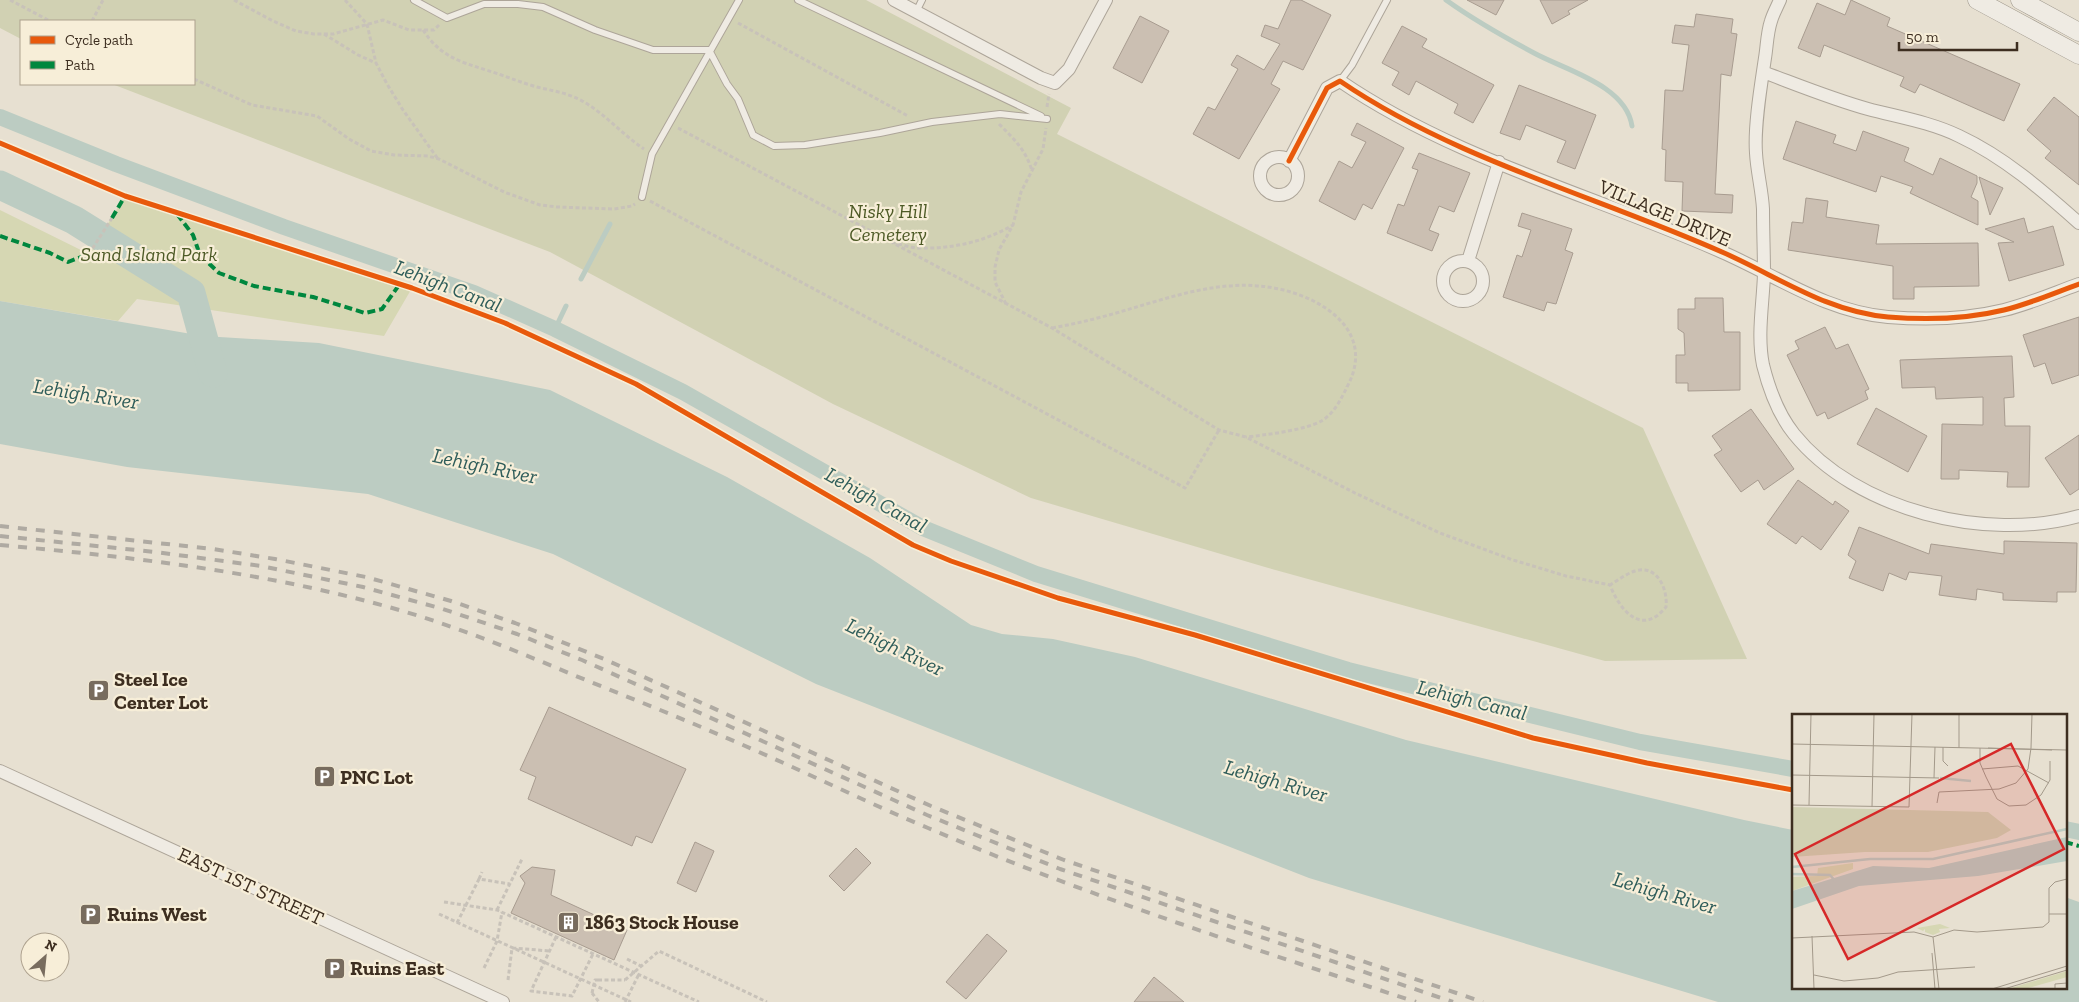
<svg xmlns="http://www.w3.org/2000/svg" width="2079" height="1002" viewBox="0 0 2079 1002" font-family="'Zilla Slab',serif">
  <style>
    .green { fill: #d6d7b3 }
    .cemetery { fill: #d1d1b3 }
    .water { fill: #bcccc2 }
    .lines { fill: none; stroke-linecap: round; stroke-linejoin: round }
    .stream { stroke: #bcccc2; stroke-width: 5 }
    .canal { stroke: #bcccc2; stroke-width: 16 }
    .river { stroke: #bcccc2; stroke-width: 29 }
    .building { fill: #cbbfb2; stroke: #a89c90 }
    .lane-casing { stroke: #ada599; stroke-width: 8 }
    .street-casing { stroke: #ada599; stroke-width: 14 }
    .secondary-casing { stroke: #9c958a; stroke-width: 19 }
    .path { stroke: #c8c2b9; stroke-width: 3; stroke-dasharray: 4 2.5; stroke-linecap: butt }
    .lane { stroke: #efebe3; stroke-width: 6 }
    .street { stroke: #efebe3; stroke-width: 12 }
    .secondary { stroke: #efebe3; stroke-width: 18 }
    .rail { stroke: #afaaa2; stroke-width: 4; stroke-dasharray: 9 9; stroke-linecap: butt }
    .path-bridge { stroke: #c8c2b9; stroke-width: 3; stroke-dasharray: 4 2.5; stroke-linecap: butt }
    .quiet { stroke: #00873e; stroke-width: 4; stroke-dasharray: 8 4; stroke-linecap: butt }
    .cycleway-casing { stroke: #f7eed8; stroke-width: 8 }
    .cycleway { stroke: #e8590c; stroke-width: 5 }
    .labels { text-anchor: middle; stroke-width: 4.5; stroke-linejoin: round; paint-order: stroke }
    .park-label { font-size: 20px; font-style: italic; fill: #4d5a26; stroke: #f7eed8 }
    .street-label { font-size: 20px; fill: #3d2e20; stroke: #f7eed8 }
    .poi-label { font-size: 20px; font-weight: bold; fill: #3d2e20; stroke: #f7eed8; text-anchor: start }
    .water-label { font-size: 21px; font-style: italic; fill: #2f5d5a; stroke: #f7eed8 }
    .inset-river { fill: none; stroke: #bcccc2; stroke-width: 2.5 }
    .inset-road { fill: none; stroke: #a3998a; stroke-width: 1 }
    .view { fill: #d62828; fill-opacity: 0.15; stroke: #d62828; stroke-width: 2.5 }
    .inset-edge { fill: none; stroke: #3d2e20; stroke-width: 2.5 }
  </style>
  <rect width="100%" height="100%" fill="#e7e0d1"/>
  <!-- green -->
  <path class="green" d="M125,196L412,288L384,336L137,299L118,321L0,301V210L89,254Z"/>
  <!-- cemetery -->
  <path class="cemetery" d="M0,0H866L1071,108L1057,134L1643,428L1747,659L1605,661L1265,567L1031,498L833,404L550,252L112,84H194V21H21V39L0,28Z"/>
  <!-- water -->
  <path class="water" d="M0,301L203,336L319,343L550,390L727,477L870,558L971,625L1002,634L1053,639L1135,657L1406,740L1744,820L1793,830V988H2065V897L2079,902V1002H1718L1309,878L816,684L553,554L368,494L127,467L0,444Z"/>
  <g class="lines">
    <!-- stream -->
    <path class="stream" d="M1446,0C1474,20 1504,37 1534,53C1565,70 1626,85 1632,126
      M581,279L610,224
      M555,329L566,306"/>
    <!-- canal -->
    <path class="canal" d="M0,117L116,164L284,227L474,293L555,329L683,392L923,528L1036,574L1348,670L1640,742L1793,769
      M2065,829L2079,832"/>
    <!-- river -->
    <path class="river" d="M0,185L74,220L191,293L213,373"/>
  </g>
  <!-- building -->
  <path class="building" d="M1291,0H1301L1331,15L1303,70L1283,61L1271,84L1280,89L1239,159L1193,134L1208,107L1215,110L1238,69L1231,65L1237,55L1264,70L1280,44L1261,36L1265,25L1278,29Z
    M1467,0H1504L1496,15Z
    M1540,0H1588L1568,11L1570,14L1552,24Z
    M1851,0L1890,18L1887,26L2020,84L2004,121L1920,84L1915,93L1900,86L1904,77L1824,45L1820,57L1798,48L1817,3L1845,15Z
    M1696,14L1733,19L1731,33L1737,34L1731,76L1721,74L1715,194L1733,195L1732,213L1682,211L1683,182L1665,181L1666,150L1662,149L1665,90L1683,91L1689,45L1672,43L1675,25L1694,27Z
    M1140,16L1169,31L1142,83L1113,68Z
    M1402,26L1427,39L1422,47L1494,85L1473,123L1454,113L1458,104L1416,81L1409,95L1392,85L1399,72L1382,63Z
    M1519,85L1596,115L1575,169L1557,162L1566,141L1526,125L1520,140L1500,133Z
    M2054,97L2079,117V185L2045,158L2051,151L2027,130Z
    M1796,121L1836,135L1833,143L1856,151L1863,131L1909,148L1904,161L1933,175L1940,158L1977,176V183L1971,197L1978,201V225L1910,193L1913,187L1881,176L1876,192L1783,159Z
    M1357,123L1404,148L1372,209L1363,204L1355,220L1319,201L1339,161L1352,168L1366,142L1351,135Z
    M1419,153L1470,173L1454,212L1439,206L1429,230L1439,234L1432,251L1387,233L1398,204L1404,206L1418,170L1412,168Z
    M1979,177L2003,188L1990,215Z
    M1806,198L1828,201L1826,217L1879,225L1876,244L1978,243L1979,286L1914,287V299H1893V266L1788,250L1792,222L1803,223Z
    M1522,213L1572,229L1565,250L1573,253L1556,304L1547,302L1544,311L1503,297L1517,255L1522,257L1531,230L1518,226Z
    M2024,218L2028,233L2053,226L2064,265L2009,281L1998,243L2014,242L1985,229Z
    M1695,298H1723L1724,332H1740V390L1688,391V383H1676V355H1685L1684,333L1678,329V309H1695Z
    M2079,317V375L2052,384L2045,363L2034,367L2023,335Z
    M1825,327L1836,349L1848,344L1869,389L1865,391L1868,399L1828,419L1825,412L1817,416L1787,355L1799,349L1795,341Z
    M2012,356L2014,397L2004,398L2005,426H2030L2029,487H2007L2008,472L1959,470V479H1941L1942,424L1983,425V397L1936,399L1935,387L1902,388L1900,360Z
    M1876,408L1927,436L1908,472L1857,444Z
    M1751,409L1794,469L1764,490L1758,480L1741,492L1714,455L1722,450L1712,436Z
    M2079,435V489L2070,495L2045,458Z
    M1798,480L1833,505L1835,501L1849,511L1821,550L1802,536L1796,544L1767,524Z
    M1859,527L1929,554L1931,544L2004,554V541L2077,543L2076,592H2057V602L2003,600V593L1977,589L1976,600L1939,595L1942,576L1909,572L1906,580L1889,573L1883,591L1849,578L1856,561L1848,555Z
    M549,707L686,769L652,843L636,836L632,846L528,799L536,777L520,770Z
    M695,842L714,851L696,892L677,883Z
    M856,848L871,863L844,891L829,876Z
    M532,867L555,870L551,895L627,930L614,960L511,913L525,883L520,876Z
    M987,934L1007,951L966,999L946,982Z
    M1154,977L1184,1002H1134Z"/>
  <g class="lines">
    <defs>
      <path id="lane" d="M414,0L447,18L484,4H518L543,7L595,30L653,50H709L727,84L738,99L753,135L774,146L805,145L880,133L932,122L1000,114L1047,119
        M798,0L1041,116
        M916,12L922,0
        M1340,81L1352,65L1387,0
        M642,197L652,154L739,0"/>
      <path id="street" d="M894,0L1041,78L1055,83L1069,69L1106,0
        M1780,0C1777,7 1773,14 1771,21C1767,33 1767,46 1765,58C1761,85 1754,126 1756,153C1757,172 1762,190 1763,209C1763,231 1764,253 1764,274C1763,304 1757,335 1763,365C1769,389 1778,414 1794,434C1856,511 1986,542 2079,516
        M1763,72C1798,85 1832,99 1868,109C1898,117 1930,122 1959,136C2004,157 2042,190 2079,223
        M1260 176a19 19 0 1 1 38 0a19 19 0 1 1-38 0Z
        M1289,161L1327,88L1340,81C1454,159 1596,196 1722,252C1777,276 1827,312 1888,317C1925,320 1967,319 2004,310C2029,304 2054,293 2079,284
        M1443 281a20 20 0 1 1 40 0a20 20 0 1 1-40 0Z
        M1468,261L1499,162
        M0,771L503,1002"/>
      <path id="secondary" d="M1977,0L2079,55
        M2020,0L2079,32"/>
    </defs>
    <!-- lane casing -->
    <use href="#lane" class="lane-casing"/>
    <!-- street casing -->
    <use href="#street" class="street-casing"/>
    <!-- secondary casing -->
    <use href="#secondary" class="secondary-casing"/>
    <!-- path -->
    <path class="path" d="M10,0L50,21
      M234,0L273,21L296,31L314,34H333L383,20L409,30H434L440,24
      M345,0L367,24L376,63L387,84L403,110L438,159
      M92,21L103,0
      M738,23L908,116
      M423,30C440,56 458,61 486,70C503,75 519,82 537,87C553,91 569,93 584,102C605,114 623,135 644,149
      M324,34L358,55L376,63
      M194,79L252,105L317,116L349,139L371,151L394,155L428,156L439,159L504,192L540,205L557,207L614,209L632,206L635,204
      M1047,107L1049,94
      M999,124C1014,139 1026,150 1032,171
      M678,128L1052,328L1219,430L1246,437L1355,493L1440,533L1513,560L1566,576L1610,585C1616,601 1633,630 1655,617C1659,615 1663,610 1666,607C1668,589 1657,564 1635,571C1626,574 1618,580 1610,585
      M650,201L1185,488L1219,430
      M892,242C900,244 910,248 919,248C952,249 984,242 1013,225
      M89,254L112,218
      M1006,304L995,282V267L999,250L1013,225L1021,192L1043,149L1046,128
      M1052,328C1080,323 1107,316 1133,308C1174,296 1216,282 1259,286C1311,290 1380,326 1347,387C1341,399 1335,412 1323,420C1307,430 1265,435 1246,437
      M479,879L482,872
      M444,902L497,910L699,1002
      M497,910L522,859
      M439,914L631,1002
      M457,923L479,879L510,884
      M556,937L531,991L572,996L593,954
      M627,959L641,966
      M484,968L497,941L502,912
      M508,980L512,948L550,951
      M598,980H625
      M592,993L599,1002
      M625,1002L639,974"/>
    <!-- lane -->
    <use href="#lane" class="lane"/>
    <!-- street -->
    <use href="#street" class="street"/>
    <!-- secondary -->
    <use href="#secondary" class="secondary"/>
    <!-- rail -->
    <path class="rail" d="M0,526L213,549L275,559L366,577L451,601L515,623L604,659L931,806L1064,860L1483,1002
      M0,536L155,552L261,566L363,587L443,609L517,634L582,660L927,815L1060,869L1453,1002
      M0,545C131,557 258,571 385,606C451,624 514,650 576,676C625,696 674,715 722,736C791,765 859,799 928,828C1087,896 1252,948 1416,1002"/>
    <!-- path-bridge -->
    <path class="path-bridge" d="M625,980L659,951L767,1002
      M592,993L595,980H598"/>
    <!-- quiet -->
    <path class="quiet" d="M177,214L193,235L200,255L219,273L254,286L313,297L365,313L382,309L399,285
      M112,218L125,196
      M0,236L50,253L68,262L89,254
      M2065,842L2079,846"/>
    <defs>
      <path id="cycleway" d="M0,143L125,196L412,288L505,323L636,384L913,545L951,561L1058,598L1195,635L1533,738L1647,763L1793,790
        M1289,161L1327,88L1340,81C1454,159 1596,196 1722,252C1777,276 1827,312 1888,317C1925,320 1967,319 2004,310C2029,304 2054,293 2079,284"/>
    </defs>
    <!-- cycleway casing -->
    <use href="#cycleway" class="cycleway-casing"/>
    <!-- cycleway -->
    <use href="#cycleway" class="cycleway"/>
  </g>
  <!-- icons -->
  <defs>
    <symbol id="parking-square" viewBox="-11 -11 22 22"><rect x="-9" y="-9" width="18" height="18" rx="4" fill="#786c5e" stroke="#f7eed8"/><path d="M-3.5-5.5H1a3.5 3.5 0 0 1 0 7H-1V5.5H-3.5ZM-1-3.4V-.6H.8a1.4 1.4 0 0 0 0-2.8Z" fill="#fff"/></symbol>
    <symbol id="building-square" viewBox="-11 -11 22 22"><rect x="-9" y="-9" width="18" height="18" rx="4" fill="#786c5e" stroke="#f7eed8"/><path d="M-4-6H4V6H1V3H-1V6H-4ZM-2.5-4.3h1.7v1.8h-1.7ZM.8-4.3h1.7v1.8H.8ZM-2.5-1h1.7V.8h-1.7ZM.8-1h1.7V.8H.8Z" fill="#fff"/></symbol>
  </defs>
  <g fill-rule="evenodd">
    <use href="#parking-square" x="86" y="678" width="25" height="25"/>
    <use href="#parking-square" x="312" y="764" width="25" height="25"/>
    <use href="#parking-square" x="78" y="902" width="25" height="25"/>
    <use href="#building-square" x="556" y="910" width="25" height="25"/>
    <use href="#parking-square" x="322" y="956" width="25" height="25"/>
  </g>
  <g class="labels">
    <!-- park labels -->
    <g class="park-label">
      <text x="888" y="218">Nisky Hill<tspan x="888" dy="23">Cemetery</tspan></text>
      <text x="149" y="261">Sand Island Park</text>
    </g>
    <!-- street labels -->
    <g class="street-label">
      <text transform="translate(1665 213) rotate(23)" y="7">VILLAGE DRIVE</text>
      <text transform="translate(251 886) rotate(25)" y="7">EAST 1ST STREET</text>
    </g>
    <!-- poi labels -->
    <g class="poi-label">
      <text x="114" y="686">Steel Ice<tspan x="114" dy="23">Center Lot</tspan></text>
      <text x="340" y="784">PNC Lot</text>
      <text x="107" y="921">Ruins West</text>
      <text x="585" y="929">1863 Stock House</text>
      <text x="350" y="975">Ruins East</text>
    </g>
    <!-- water labels -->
    <g class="water-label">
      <text transform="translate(448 286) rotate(21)" y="7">Lehigh Canal</text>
      <text transform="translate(86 394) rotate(9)" y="7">Lehigh River</text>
      <text transform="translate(485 466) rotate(12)" y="7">Lehigh River</text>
      <text transform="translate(876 500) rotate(29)" y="7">Lehigh Canal</text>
      <text transform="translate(895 647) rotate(26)" y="7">Lehigh River</text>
      <text transform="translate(1472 700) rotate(14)" y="7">Lehigh Canal</text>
      <text transform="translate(1276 781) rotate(16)" y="7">Lehigh River</text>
      <text transform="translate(1665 893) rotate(16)" y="7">Lehigh River</text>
    </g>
  </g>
  <!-- overview -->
  <g transform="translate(1792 714)">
    <rect width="275" height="275" fill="#e7e0d1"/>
    <path d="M61,149V155L0,177V163L25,162L26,154ZM148,210L158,214L147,215L148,218L141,221L133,218V215L131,217L125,214ZM275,257V263L233,275H216Z" fill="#d6d7b3"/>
    <path d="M0,93L196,98L219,116L205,124L136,138H73L0,143Z" fill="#d1d1b3"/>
    <path d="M275,123V147L186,162L67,172L0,195V177L81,152L137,154Z" fill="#bcccc2"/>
    <path class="inset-river" d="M148,64L179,67M0,153L78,145H141L275,115M0,160L38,161L44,168"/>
    <path class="inset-road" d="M0,30L275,36M151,33V47L156,52M167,34V0M188,34V49L194,63L205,85L217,92L234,91L249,81L258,66V47M196,34L260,36M239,34L240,0M190,55L226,52L257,69M0,61L147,64M142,64L143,33M145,89L147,78L207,75L224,69L236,55L239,34M0,91L117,93L120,0M17,91L19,0M80,93L82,0M257,200H275M20,222L22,275M141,223L147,275M0,224L122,218L141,223L162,216L185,218L251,213L257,208V174L263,168L275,165M140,239L143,275M22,261L52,267L86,264L106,258L183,253M200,275L275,252M212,275L275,256M263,275V270L275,269"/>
    <path class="view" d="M219,30L272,135L56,245L3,140Z"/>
    <rect width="275" height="275" class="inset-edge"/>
  </g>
  <!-- legend -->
  <rect x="20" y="20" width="175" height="65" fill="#f7eed8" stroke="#ada18e"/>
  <rect x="30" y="36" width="25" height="8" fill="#e8590c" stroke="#ada18e"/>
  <text x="65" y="45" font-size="15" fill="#3d2e20">Cycle path</text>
  <rect x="30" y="61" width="25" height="8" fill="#00873e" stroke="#ada18e"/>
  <text x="65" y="70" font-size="15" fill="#3d2e20">Path</text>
  <!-- north arrow -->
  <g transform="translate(45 957) rotate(27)"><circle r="24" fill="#f7eed8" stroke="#ada18e"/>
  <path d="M0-4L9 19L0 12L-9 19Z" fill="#786c5e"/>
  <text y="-8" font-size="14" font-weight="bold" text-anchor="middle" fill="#3d2e20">N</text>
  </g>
  <!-- scale -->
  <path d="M1899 42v8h118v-8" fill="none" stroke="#3d2e20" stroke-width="2.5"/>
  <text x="1906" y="42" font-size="15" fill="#3d2e20" stroke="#f7eed8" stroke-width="4" paint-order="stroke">50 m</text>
</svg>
